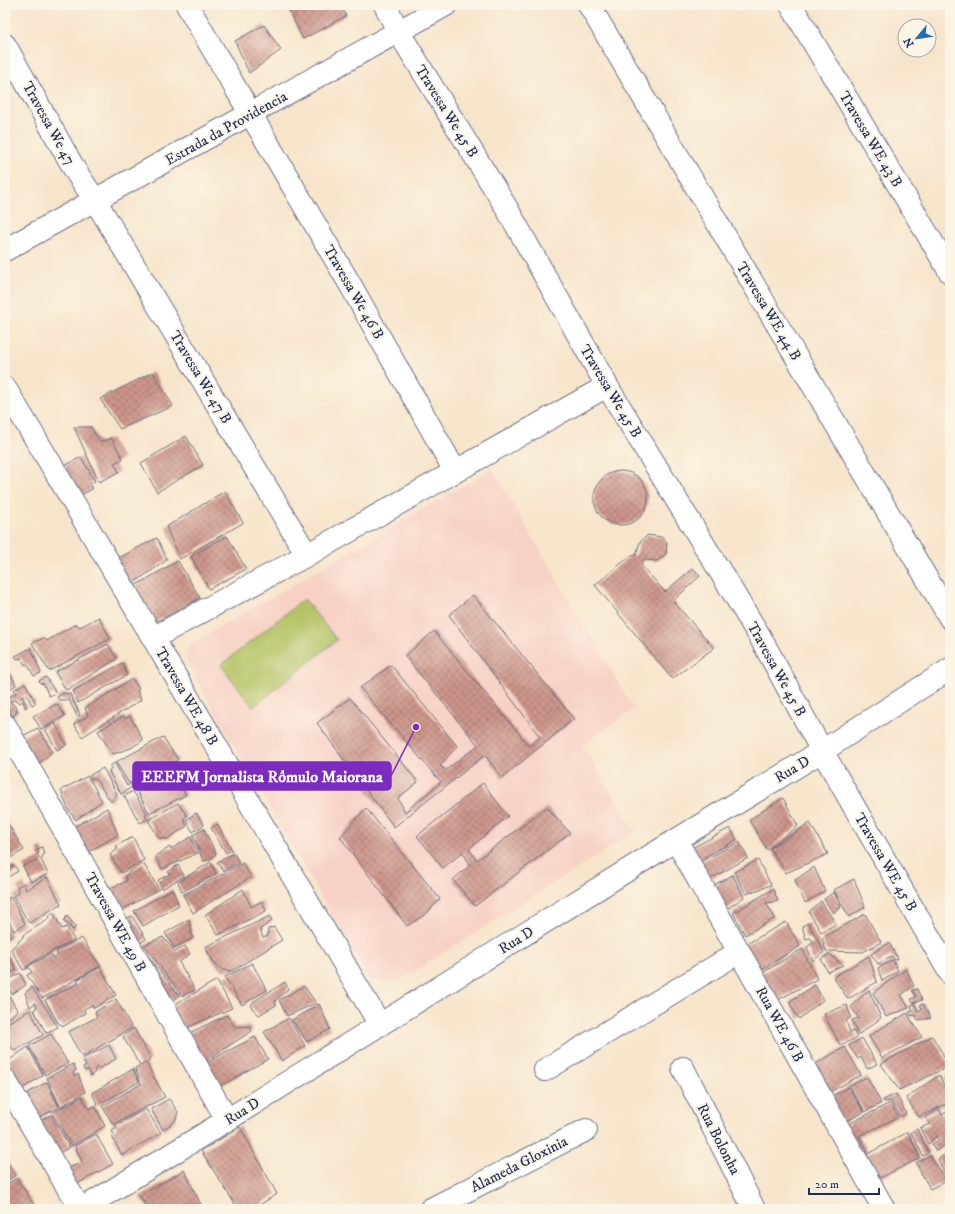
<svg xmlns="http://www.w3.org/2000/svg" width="955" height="1214" viewBox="0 0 955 1214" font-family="'IM FELL DW Pica',serif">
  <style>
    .built { fill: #f7d1c6 }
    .garden { fill: #b4c365; stroke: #687962 }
    .building { fill: url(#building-cross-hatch) }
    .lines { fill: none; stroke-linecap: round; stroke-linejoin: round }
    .minor-casing { stroke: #686f84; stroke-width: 24 }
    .secondary-casing { stroke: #686f84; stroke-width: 24 }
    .minor { stroke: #fff; stroke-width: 22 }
    .secondary { stroke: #fff; stroke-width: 22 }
    .labels { text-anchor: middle; stroke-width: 4; stroke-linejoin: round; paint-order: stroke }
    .street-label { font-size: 15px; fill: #1b2f5e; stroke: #fcf5e5 }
    .leader { fill: none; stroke: #7b2cbf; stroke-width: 1.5 }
    .callout-dot { fill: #7b2cbf; stroke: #fcf5e5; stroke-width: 1.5 }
    .callout { fill: #7b2cbf; stroke: #7b2cbf; stroke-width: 1.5 }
    .callout-label { font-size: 16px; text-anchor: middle; font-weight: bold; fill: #fff }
  </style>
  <defs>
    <pattern id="building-cross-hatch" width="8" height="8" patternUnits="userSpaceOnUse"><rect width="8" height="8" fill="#ce958a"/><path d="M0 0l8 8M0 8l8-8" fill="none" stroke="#a67a74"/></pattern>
  </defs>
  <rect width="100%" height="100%" fill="#fcf5e5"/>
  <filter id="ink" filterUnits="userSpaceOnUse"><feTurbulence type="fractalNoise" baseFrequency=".025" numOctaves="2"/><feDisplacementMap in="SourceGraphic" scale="8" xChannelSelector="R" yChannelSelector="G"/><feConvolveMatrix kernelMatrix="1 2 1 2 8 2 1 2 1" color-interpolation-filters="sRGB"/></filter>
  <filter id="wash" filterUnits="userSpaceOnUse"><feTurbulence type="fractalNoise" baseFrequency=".012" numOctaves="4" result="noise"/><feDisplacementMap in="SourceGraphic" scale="16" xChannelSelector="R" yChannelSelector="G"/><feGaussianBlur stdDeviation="0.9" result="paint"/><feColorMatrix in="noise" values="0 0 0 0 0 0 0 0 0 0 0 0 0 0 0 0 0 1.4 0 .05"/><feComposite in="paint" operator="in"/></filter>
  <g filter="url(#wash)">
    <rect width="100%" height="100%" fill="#f7e5cb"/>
    <!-- built -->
    <path class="built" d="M492,469L634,709L582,745L635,832L394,984L369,980L186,661L189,645Z"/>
    <!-- garden -->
    <path class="garden" d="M304,599L337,640L253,707L221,665Z"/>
    <g id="blocks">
      <!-- building -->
      <path class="building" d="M298,5H341L346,16L303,39L289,11Z
        M264,25L281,50L249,73L235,41Z
        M153,372L173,406L120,429L100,399Z
        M74,427H91L100,442L111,438L123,459L114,463L119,472L99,482Z
        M186,436L203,465L157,492L141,463Z
        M81,457L95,481L90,484L92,489L67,503L55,471Z
        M594 498a27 27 0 1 1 54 0a27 27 0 1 1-54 0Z
        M225,491L243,523L180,559L166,527Z
        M648,535L661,537L667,542L666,554L657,561L644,560L641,565L665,592L693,568L700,576L673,601L714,648L672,679L595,585L630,556L636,555L640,542Z
        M227,536L246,569L209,589L191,556Z
        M157,538L167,560L129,586L115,560Z
        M178,561L200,598L139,631L119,595Z
        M473,595L574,719L502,778L485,755L394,827L317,723L350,698L418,782L398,798L405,812L441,782L360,688L391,665L457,746L440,766L446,770L478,745L405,656L434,631L529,746L540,737L449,615Z
        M99,617L110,639L49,671L32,643L44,638L47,641L76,624L80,627Z
        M108,644L117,659L66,690L55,672Z
        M31,648L41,673L34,676L27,664L25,665L21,658L17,659L15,656Z
        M122,663L127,675L78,703L73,691Z
        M6,664L16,685L5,693V665Z
        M46,677L56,693L49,696L43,683L41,684L39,681Z
        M132,679L139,689L137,690L141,700L82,737L74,724L88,716L85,708Z
        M25,683L36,703L32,705L27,695L22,696L27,707L25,708L23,701L20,703L17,700L10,701L18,710L13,717L5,703V699L16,693L14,690Z
        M63,693L70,694L80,715L77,716L69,700H59L57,697Z
        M57,704L65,716L41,729L33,716Z
        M124,716L125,719L130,716L143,740L131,748L113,754L98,731Z
        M55,723L66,745L57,750L45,729Z
        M38,728L52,752L43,760L32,767L17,739Z
        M163,737L178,760L135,784L128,782L116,762Z
        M115,763L127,786L131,783L132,787L121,794L109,772L111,768L110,766Z
        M103,768L117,794L111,802L95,778L92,779L90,775Z
        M171,770L186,795L149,813L135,788Z
        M88,776L102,801L76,820L68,809L61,790Z
        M483,783L508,816L469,849L477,860L547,807L570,833L475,906L453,880L470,865L463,852L443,868L417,836Z
        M133,791L147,814L145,815L147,819L140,823L124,796Z
        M783,798L798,826L767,850L749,820Z
        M178,803L187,816L183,819L187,826L167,839L159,838L148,820Z
        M107,808L118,835L88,852L74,827Z
        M366,808L440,899L426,914L407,926L340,837Z
        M196,813L204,825L193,832L186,820Z
        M5,819L24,850L5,861Z
        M810,823L828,854L786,873L770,848Z
        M217,824L232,850L226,853L211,828Z
        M730,828L737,840L695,862L688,850Z
        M204,829L216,854L211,859L203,861L193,835Z
        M133,837L144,860L121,873L110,855L118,849L116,846Z
        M191,837L198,853L162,869L155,856L170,847L171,849Z
        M739,842L748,858L705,882L696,864Z
        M42,847L44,854L41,859L48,874L31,882L23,866L40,858L37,854L39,853L37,849Z
        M234,853L239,863L223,871L217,862Z
        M758,860L771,885L746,894L734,872Z
        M211,862L216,874L182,892L178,882Z
        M143,863L159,889L115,914L102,892L127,881L125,876L130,871Z
        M243,863L251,877L193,913L183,895Z
        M14,865L18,871L5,879V870Z
        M178,865L184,876L162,889L158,880L170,874L168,872Z
        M814,867L825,891L805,903L795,880Z
        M733,875L744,897L724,911L710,887Z
        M47,877L61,904L29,923L13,896L19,893L17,887L24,883L26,890Z
        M854,879L865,907L849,917L834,890Z
        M172,889L179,905L143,926L134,911Z
        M243,889L251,907L262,901L266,911L218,935L205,915Z
        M773,889L778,901L766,903L775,918L745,935L733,913Z
        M834,892L841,907L833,913L824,899Z
        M11,897L25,924L14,931L5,913V901Z
        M821,901L836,924L821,932L809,912Z
        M53,912L62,929L67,927L74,940L38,959L26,967L28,968L23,970L11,949L23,937V935L46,921Z
        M865,914L881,942L863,952L826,951L822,938Z
        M67,916L76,927L73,930L64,921Z
        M132,916L146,939L140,943L141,947L179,995L172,1002L119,921Z
        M270,916L272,921L260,929L263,938L268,936V929L274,927L282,940L232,971L222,970L213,961L205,947Z
        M189,919L193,938L174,948L165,933Z
        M786,922L800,946L757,972L741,947Z
        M5,923L12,936L5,940Z
        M808,923L824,952L813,961L807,947L814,942L810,938L806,939L802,926Z
        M163,937L175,952L185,946L190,954L179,962L195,990L182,996L144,945Z
        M82,938L100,966L43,998L41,997L27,975L32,972L28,966L51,954L54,958L58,955L56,951Z
        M889,943L898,959L895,960L891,956L878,964L871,954Z
        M802,949L817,979L772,1003L757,976Z
        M5,950L17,970L5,976Z
        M829,954L843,965L828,972L821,959Z
        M869,956L877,982L848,999L833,977Z
        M893,960L898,971L882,981L878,968Z
        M252,963L267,990L242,1005L225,977Z
        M100,967L116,995L94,1008L92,1005L84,1009L85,1013L64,1026L58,1023L45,1000L79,983L77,980Z
        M906,969L914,986L901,995L909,1008L886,1017L873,993Z
        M20,973L26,985L12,994L5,982Z
        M217,980L232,1008L184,1029L170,1007Z
        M285,982L288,989L275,1001L276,1005L259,1015L251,1007L253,1002Z
        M815,985L823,1000L799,1019L789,1002Z
        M304,986L316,1003L287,1016L279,1000Z
        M32,987L58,1027L46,1033L34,1010L37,1007L35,1003L30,1007L25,993Z
        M5,988L17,1010L11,1017L5,1019Z
        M917,989L922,1000L913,1003L911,999L916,997L912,990Z
        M869,990L881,1018L858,1035L852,1020L859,1018L851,1007Z
        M116,999L132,1028L82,1057L68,1032L97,1017L95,1012Z
        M319,1004L330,1029L307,1042L292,1020Z
        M915,1004L918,1011L922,1009L920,1005L923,1004L931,1018L918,1020L915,1015L911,1016L909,1012L913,1011L911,1005Z
        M847,1005L851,1017L846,1021L850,1032L854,1031L857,1038L840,1045L824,1014Z
        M30,1010L43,1035L14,1051L5,1037V1024Z
        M907,1013L922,1037L882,1058L869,1036Z
        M227,1015L235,1027L250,1026L252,1031L200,1064L185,1035Z
        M289,1018L305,1046L282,1061L264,1032Z
        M134,1028L151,1059L140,1065L123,1037Z
        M51,1034L68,1064L45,1075L29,1046Z
        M932,1036L950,1066L899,1090L881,1064Z
        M255,1037L268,1059L217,1088L203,1064Z
        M862,1038L877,1064L867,1069L861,1057L858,1059L849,1046Z
        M5,1043L10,1051L5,1054Z
        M109,1045L116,1059L98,1069L97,1067L94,1070L95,1072L91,1076L88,1069L85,1071L83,1067L86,1066L82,1059Z
        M28,1047L43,1075L16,1093L5,1071V1063Z
        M845,1047L861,1075L824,1095L810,1067Z
        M146,1063L165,1097L113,1124L102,1106L141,1084L135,1068Z
        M73,1064L76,1070L73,1073L74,1076L78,1074L85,1092L60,1107L47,1078Z
        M133,1069L139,1082L98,1105L92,1093Z
        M950,1074V1087L945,1078Z
        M939,1075L950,1098V1102L919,1117L906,1098Z
        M867,1077L881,1103L865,1112L849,1086Z
        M47,1082L59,1107L32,1121L19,1098Z
        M848,1087L864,1112L841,1124L827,1099Z
        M896,1094L906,1113L900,1117L891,1101L884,1102L883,1100Z
        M82,1096L89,1109L95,1106L105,1126L72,1146L52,1113Z
        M169,1099L178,1112L177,1116L175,1121L163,1130L151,1109Z
        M890,1103L898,1117L859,1136L868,1151L859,1156L841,1128Z
        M950,1104V1125L948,1127L950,1132V1142L936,1151L932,1144L939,1140L937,1136L928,1144L920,1128L930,1124L925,1117L939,1109L942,1115L948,1111L946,1107Z
        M146,1109L161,1133L122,1155L112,1137L114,1135L112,1131L117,1128L115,1125Z
        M51,1115L70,1147L52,1157L33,1124Z
        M240,1127L277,1194L253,1209H238L201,1151Z
        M917,1129L929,1153L923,1156L911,1132Z
        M908,1132L920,1158L876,1180L862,1157Z
        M96,1134L113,1164L75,1185L67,1169L82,1162L75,1146Z
        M950,1151V1181H948L938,1159Z
        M930,1155L946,1181L930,1189L916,1163Z
        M5,1159L16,1175L5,1182Z
        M184,1170L203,1209H148L140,1196Z
        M17,1178L34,1205L28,1209H5V1185Z"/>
    </g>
  </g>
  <g filter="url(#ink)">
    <use href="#blocks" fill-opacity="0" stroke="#686f84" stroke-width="1"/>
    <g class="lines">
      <defs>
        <path id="minor" d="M187,5L351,286L455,471
          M385,5L398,31L506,207L607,386L759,635L822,751L950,973
          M589,5L950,618
          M791,5L950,272
          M5,45L76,172L95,200L307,555
          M5,388L55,471L380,1025
          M153,638L307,555L607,386
          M5,725L227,1120
          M676,840L884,1209
          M683,1068L754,1209
          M545,1070L739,952
          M5,1080L80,1209
          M82,1209L227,1120L655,853L822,751L950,669
          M431,1209L586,1130"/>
        <path id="secondary" d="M5,250L446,5"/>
      </defs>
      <!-- minor casing -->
      <use href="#minor" class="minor-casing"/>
      <!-- secondary casing -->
      <use href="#secondary" class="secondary-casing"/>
      <!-- minor -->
      <use href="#minor" class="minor"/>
      <!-- secondary -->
      <use href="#secondary" class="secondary"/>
    </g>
  </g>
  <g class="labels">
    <!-- street labels -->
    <g class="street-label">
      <text transform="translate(447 111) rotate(58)" y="5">Travessa We 45 B</text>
      <text transform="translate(49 123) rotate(61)" y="5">Travessa We 47</text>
      <text transform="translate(226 128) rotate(-29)" y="5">Estrada da Providencia</text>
      <text transform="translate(871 139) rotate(59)" y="5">Travessa WE 43 B</text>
      <text transform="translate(354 292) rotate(60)" y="5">Travessa We 46 B</text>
      <text transform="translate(769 311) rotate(59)" y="5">Travessa WE 44 B</text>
      <text transform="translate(201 377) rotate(59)" y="5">Travessa We 47 B</text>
      <text transform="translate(611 391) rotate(59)" y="5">Travessa We 45 B</text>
      <text transform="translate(777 669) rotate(61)" y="5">Travessa We 45 B</text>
      <text transform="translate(187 696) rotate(60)" y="5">Travessa WE 48 B</text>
      <text transform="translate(792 769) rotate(-31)" y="5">Rua D</text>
      <text transform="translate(886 862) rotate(60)" y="5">Travessa WE 45 B</text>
      <text transform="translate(116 922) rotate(61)" y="5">Travessa WE 49 B</text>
      <text transform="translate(516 940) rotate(-32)" y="5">Rua D</text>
      <text transform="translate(780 1024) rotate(61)" y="5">Rua WE 46 B</text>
      <text transform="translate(242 1111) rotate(-32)" y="5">Rua D</text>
      <text transform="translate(719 1139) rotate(63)" y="5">Rua Bolonha</text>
      <text transform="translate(519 1164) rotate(-27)" y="5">Alameda Gloxinia</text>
    </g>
  </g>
  <!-- callouts -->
  <path class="leader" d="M416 727L391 776"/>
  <circle class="callout-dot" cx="416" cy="727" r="4"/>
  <rect class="callout" x="133" y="762" width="258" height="28" rx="4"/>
  <g class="callout-label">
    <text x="262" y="782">EEEFM Jornalista Rômulo Maiorana</text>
  </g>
  <!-- margin -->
  <rect width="955" height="1214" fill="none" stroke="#fcf5e5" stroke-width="20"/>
  <!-- north arrow -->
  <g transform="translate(917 38) rotate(241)"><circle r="19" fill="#fcf5e5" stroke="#a2a6af"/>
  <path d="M0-3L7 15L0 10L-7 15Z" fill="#1f6fb2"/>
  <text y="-6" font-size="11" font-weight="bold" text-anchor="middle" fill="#1b2f5e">N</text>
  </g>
  <!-- scale -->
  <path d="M809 1188v6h70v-6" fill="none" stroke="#1b2f5e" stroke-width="2"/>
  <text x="815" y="1188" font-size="12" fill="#1b2f5e" stroke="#fcf5e5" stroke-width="3" paint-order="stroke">20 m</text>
</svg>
